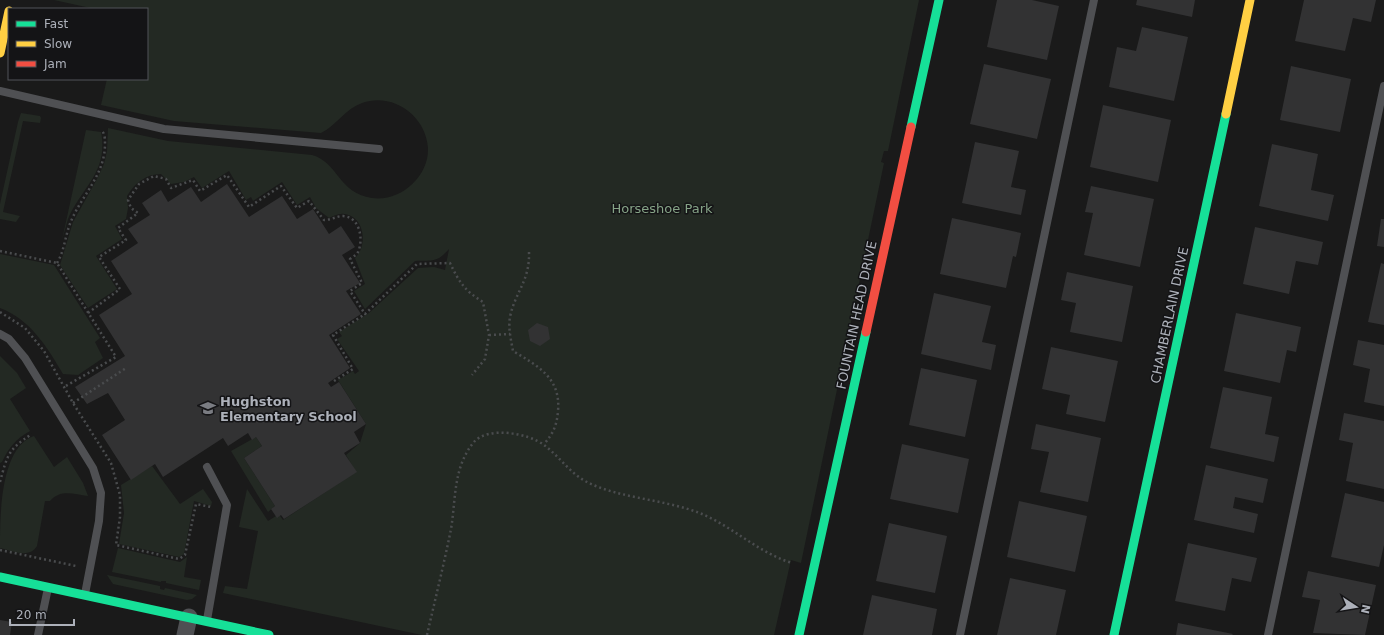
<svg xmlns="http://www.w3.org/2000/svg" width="1384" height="635" viewBox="0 0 1384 635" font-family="'DejaVu Sans',sans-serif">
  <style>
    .green { fill: #232923 }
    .building { fill: #323233 }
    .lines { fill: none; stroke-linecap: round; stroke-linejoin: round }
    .path { stroke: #4a4c4e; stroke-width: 2.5; stroke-dasharray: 2 3; stroke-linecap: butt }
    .lane { stroke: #4f5053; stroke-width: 8 }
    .street { stroke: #4f5053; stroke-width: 17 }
    .fast { stroke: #16e098; stroke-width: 9 }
    .slow { stroke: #ffcf43; stroke-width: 9 }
    .jam { stroke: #f24e42; stroke-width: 9 }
    .labels { text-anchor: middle; stroke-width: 3; stroke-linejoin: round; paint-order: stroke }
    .park-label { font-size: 13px; fill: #86a387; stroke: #141416 }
    .street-label { font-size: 13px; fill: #adb1ba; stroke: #141416 }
    .poi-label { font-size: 13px; font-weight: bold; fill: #adb1ba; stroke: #141416; text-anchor: start }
  </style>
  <rect width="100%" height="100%" fill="#1a1a1a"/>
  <!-- green -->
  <path class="green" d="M54,0H919L888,151H884L881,162L884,163L801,563L791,560L774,635H422L223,593L225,586L247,589L258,531L239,527L247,489L268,521L276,516H280L283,520L356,472L346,455L360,443L366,424L338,380L353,371L355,374L359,371L337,339L342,336L339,332L369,313L418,268L434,267L445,270L449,249C436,263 434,260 415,261L365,309L354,291L365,284L355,258C368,246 365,216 344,214C339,213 334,216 329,218L316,208L310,197L297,205L282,182L253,201L251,197L246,200L229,171L202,188L194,177L184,182L171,184L161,174C146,174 135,183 127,196L128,208L126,219L115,226L122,239L96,256L117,289L88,308L60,265L73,222L97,179L104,164L107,151L108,128L168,141L312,155C338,162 338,193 372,198C400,202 429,177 428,148C426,116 393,92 362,103C345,109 337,125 321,133L174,121L101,105L107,79H147V9H95Z
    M21,113L40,116L41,118L40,123L23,121L3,212L20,216L16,222L0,219V204L18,122Z
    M86,130L101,132C109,172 81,188 68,219C66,226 64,233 62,240Z
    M0,254L54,265L100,338L95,342L103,358L78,375L63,374C48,348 30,319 0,308Z
    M0,356L17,373L26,388L10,399L30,431C16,439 9,447 2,462L0,463Z
    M34,436L54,467L67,457L83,483L88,496C74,494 60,489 50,501H45L37,546C29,559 13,551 0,548C0,516 0,447 34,436Z
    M256,437L262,446L244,458L275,506L268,512L231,451Z
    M152,466L180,504L203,489L212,502L211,506L194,501L184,554L179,557L119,544L124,513L121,485Z
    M118,548L180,562L187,557L184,577L201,580L199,590L166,583V581H161V582L112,572Z
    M107,575L160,586V589L164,590L165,588L197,595L192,599L187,600L113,584Z"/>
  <!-- building -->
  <path class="building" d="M997,0H1032L1059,6L1047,60L987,47Z
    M1137,0H1195L1192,17L1136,5Z
    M1304,0H1376L1371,22L1353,18L1345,51L1295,41Z
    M1142,27L1188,37L1174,101L1109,87L1117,47L1136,51Z
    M984,64L1051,79L1037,139L970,124Z
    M1291,66L1351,79L1340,132L1280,120Z
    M1103,105L1171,120L1158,182L1090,167Z
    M975,142L1019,151L1011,187L1026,190L1021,215L962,203Z
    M1272,144L1318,154L1311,190L1334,195L1328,221L1259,206Z
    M227,184L249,217L282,196L297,219L313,209L329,234L341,226L355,247L342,255L360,283L346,291L361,314L329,335L350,368L328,383L331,387L339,382L366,424L354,432L360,443L344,453L357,472L284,519L281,515L277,518L271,509L275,506L244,458L262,446L256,437L252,440L248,433L228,446L223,438L163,477L155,464L131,480L102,435L125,420L108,393L87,404L75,387L125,356L99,315L132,294L111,261L138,243L128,229L150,215L142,203L161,190L168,202L191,187L201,202Z
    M1091,186L1154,199L1140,267L1084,255L1093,213L1085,212Z
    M952,218L1021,233L1016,257L1013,256L1006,288L940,274Z
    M1381,219H1384V247L1377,246Z
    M1255,227L1323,242L1318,265L1296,261L1289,294L1243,284Z
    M1381,263L1384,264V325L1368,322Z
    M1067,272L1133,286L1122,342L1070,332L1076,303L1061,300Z
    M934,293L991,306L982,342L996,345L991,370L921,354Z
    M1236,313L1301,327L1296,352L1287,350L1280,383L1224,371Z
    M537,323L548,327L550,339L540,346L530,341L528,330Z
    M1358,340L1384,345V406L1364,402L1370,369L1353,365Z
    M1051,347L1118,361L1105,422L1066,414L1070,395L1042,389Z
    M921,368L977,380L965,437L909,425Z
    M1223,387L1272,397L1265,434L1279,437L1274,462L1210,448Z
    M1344,413L1384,421V489L1346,481L1353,443L1339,440Z
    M1036,424L1101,438L1088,502L1040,492L1049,452L1031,449Z
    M902,444L969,459L958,513L890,499Z
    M1206,465L1268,479L1263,503L1235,497L1233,508L1258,514L1254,533L1194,520Z
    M1345,493L1384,502V545L1379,567L1331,557Z
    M1019,501L1087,516L1075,572L1007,557Z
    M889,523L947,536L935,593L876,581Z
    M1188,543L1257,558L1251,582L1232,578L1225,611L1175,601Z
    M1308,571L1376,585L1365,635L1313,633L1320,600L1302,597Z
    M1010,578L1066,590L1056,635H997Z
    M872,595L937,609L932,635H863Z
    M0,620L12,622L10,635H0Z
    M1178,623L1233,634L1232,635H1176Z"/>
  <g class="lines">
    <!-- path -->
    <path class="path" d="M0,251L57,263L116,357L64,387
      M529,252C530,281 515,292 510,317C508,328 511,340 513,351C538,366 561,378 558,411C557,425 553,434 544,444
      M57,263C65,250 65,234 72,219C83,194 105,174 105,144C105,139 105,133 101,130
      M0,312L25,328L44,351L73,403L111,463L120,495V517L116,545L179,559L185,555L196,504L211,507
      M88,313L120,289L99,257L126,240L118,228L138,213L131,208L128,200L139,184L154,176L166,179L171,188L193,180L200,191L227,175L249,207L281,186L297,208L309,201L324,220C331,220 337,216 343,216C361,217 364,242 357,254L350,259L362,283L350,291L365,314L417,264L450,263C459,282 465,291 483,302L489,335L485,359L472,375
      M489,335L510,334
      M334,381L353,369L333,335L365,314
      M73,403L126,368
      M0,482C7,456 8,449 32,434
      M0,550L76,566
      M427,635C435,600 444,564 451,529C456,499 453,467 474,442C488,426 528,433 544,445C559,456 569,472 585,481C619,499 666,499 702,514C733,527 759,553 792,563"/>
    <!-- lane -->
    <path class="lane" d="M0,91L164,129L379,149
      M0,334L9,339L25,358L93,468L101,493L99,521L85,594
      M207,467L227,505L207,620
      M38,635L48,588
      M960,635L1094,0
      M1268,635L1384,86"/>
    <!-- street -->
    <path class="street" d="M185,635L189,617"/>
    <!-- fast -->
    <path class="fast" d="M911,127L939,0
      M0,577L269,635
      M799,635L866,332
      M1114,635L1226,114"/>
    <!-- slow -->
    <path class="slow" d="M0,53L9,11
      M1226,114L1250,0"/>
    <!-- jam -->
    <path class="jam" d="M866,332L911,127"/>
  </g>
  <!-- icons -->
  <defs>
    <symbol id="school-bare" viewBox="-9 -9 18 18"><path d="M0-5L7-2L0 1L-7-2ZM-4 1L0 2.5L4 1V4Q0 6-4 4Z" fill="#7a7c82" stroke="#141416" stroke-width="2.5" paint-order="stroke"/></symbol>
  </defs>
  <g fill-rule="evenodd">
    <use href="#school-bare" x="197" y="397" width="22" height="22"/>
  </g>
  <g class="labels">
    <!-- park labels -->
    <g class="park-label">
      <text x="662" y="213">Horseshoe Park</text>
    </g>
    <!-- street labels -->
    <g class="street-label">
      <text transform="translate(856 315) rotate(-78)" y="5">FOUNTAIN HEAD DRIVE</text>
      <text transform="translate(1169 315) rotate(-78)" y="5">CHAMBERLAIN DRIVE</text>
    </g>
    <!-- poi labels -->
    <g class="poi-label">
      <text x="220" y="406">Hughston<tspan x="220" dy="15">Elementary School</tspan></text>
    </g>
  </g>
  <!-- legend -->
  <rect x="8" y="8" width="140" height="72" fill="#141416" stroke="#515358"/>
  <rect x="16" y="21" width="20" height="6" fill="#16e098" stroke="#515358"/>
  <text x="44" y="28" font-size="12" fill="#adb1ba">Fast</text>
  <rect x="16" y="41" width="20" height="6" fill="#ffcf43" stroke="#515358"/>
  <text x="44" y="48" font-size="12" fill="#adb1ba">Slow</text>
  <rect x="16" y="61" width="20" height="6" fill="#f24e42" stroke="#515358"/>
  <text x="44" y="68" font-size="12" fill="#adb1ba">Jam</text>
  <!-- north arrow -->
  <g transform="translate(1356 607) rotate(102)" stroke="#141416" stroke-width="3" paint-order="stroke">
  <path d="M0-3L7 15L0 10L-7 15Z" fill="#adb1ba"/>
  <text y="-6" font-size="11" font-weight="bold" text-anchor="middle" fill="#adb1ba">N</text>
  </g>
  <!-- scale -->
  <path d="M10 619v6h64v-6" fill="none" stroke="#adb1ba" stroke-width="2"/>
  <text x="16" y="619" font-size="12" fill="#adb1ba" stroke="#141416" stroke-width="3" paint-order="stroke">20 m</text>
</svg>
